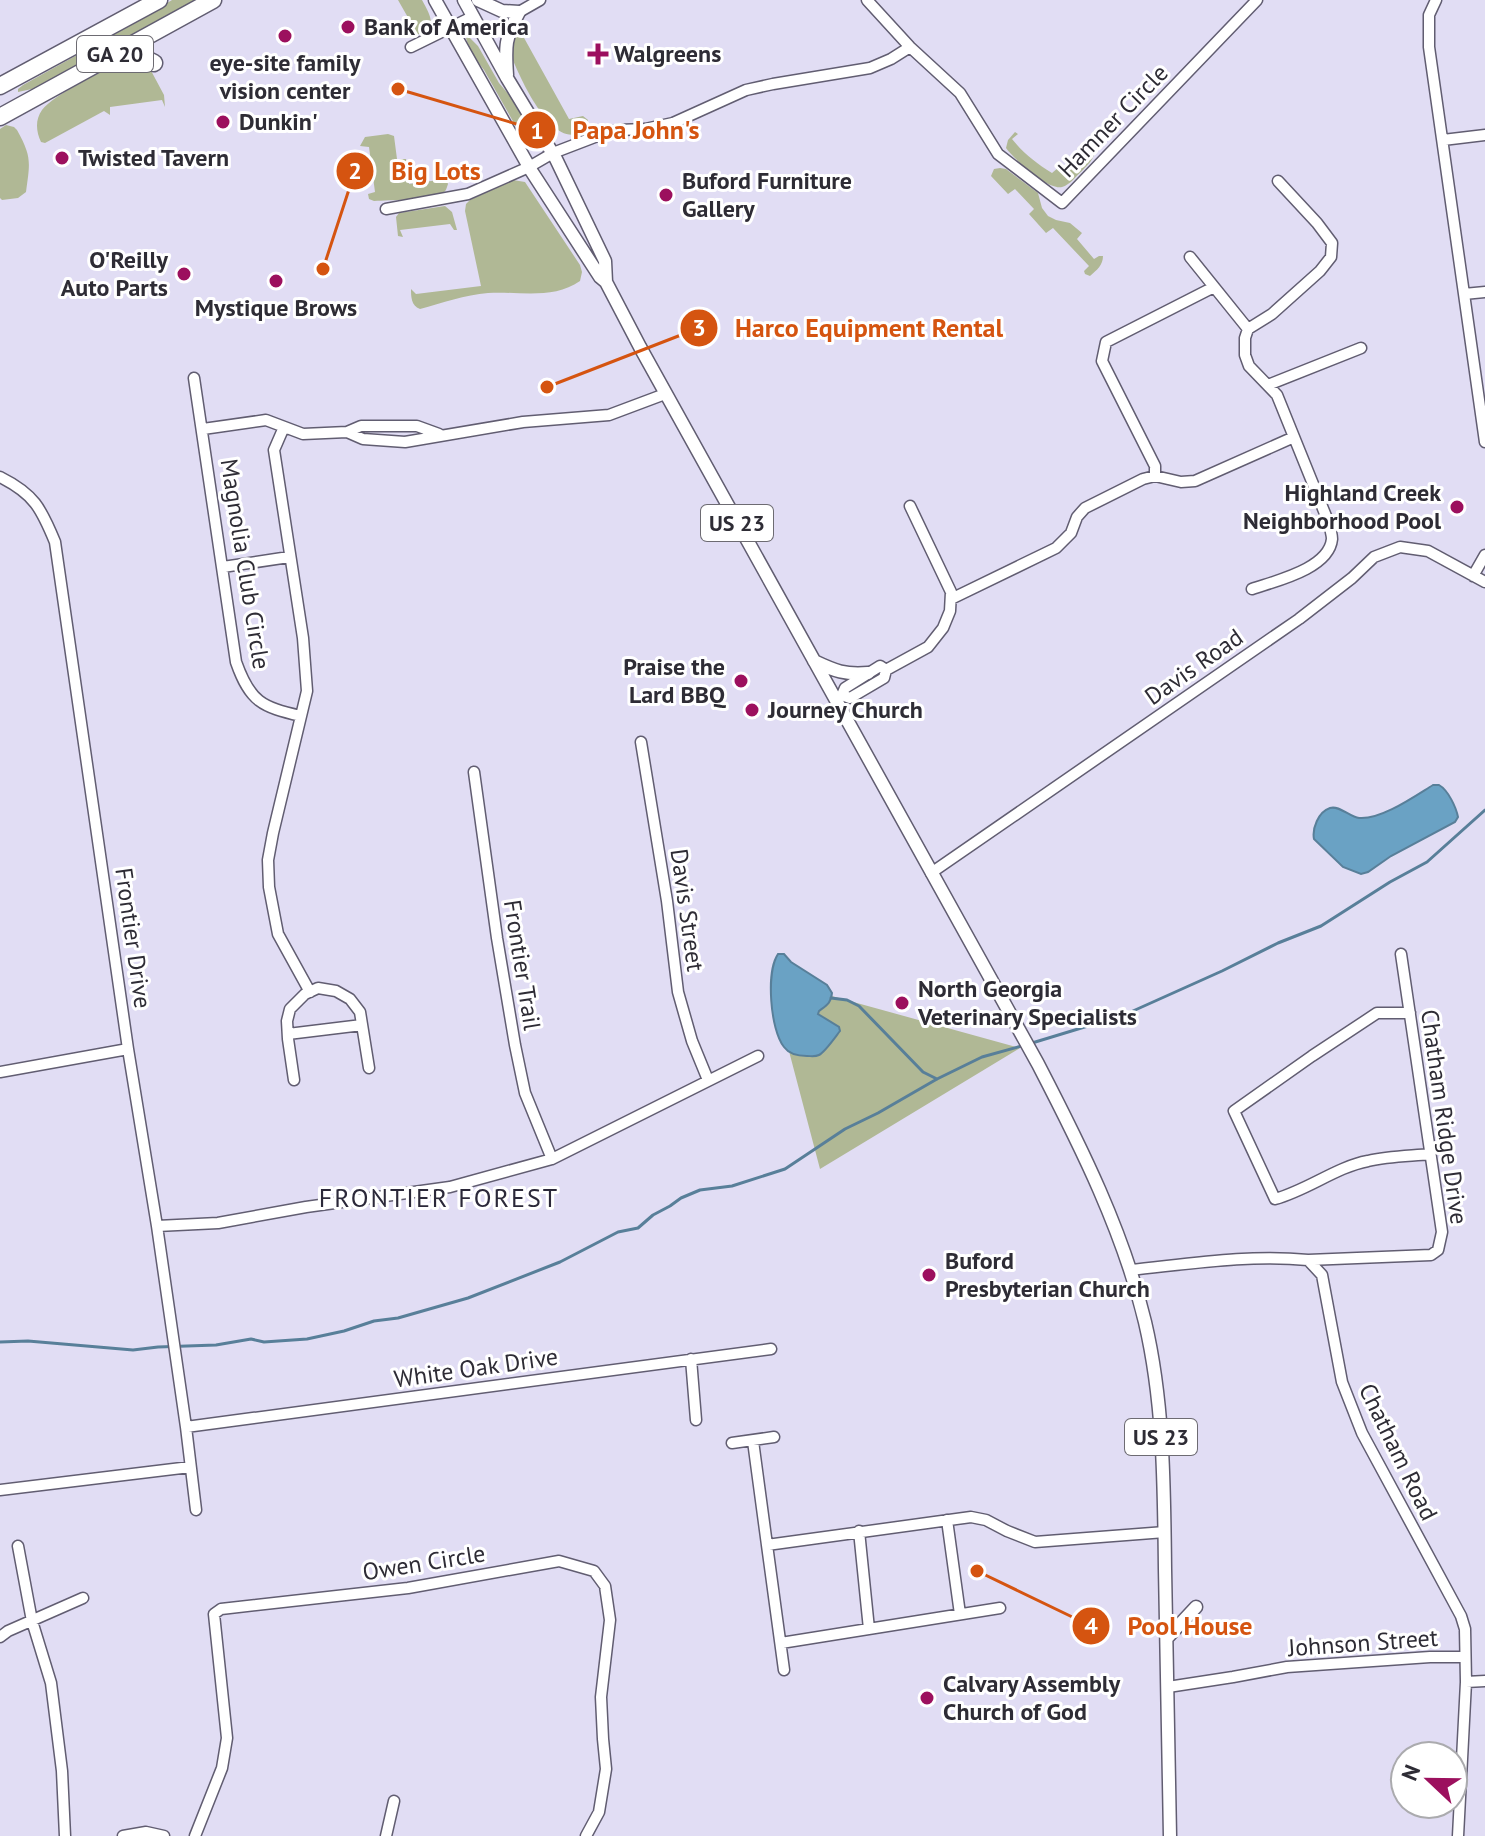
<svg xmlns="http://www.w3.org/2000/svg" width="1485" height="1836" viewBox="0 0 1485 1836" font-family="'PT Sans',sans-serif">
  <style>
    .green { fill: #b0b895 }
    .water { fill: #6aa2c4; stroke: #587f99; stroke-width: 2 }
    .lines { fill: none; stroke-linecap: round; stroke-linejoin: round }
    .stream { stroke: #587f99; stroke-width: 3 }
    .minor-casing { stroke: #615d71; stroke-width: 13 }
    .major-casing { stroke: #615d71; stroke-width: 15 }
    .highway-casing { stroke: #615d71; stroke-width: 19 }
    .minor { stroke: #fff; stroke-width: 10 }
    .major { stroke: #fff; stroke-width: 12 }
    .highway { stroke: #fff; stroke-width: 16 }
    .poi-dot { fill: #9c105e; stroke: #fff; stroke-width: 3 }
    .labels { text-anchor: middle; stroke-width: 6; stroke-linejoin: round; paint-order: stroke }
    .shield { fill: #fff; stroke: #6d6b72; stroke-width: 2 }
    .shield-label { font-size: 22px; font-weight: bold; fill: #2e2c35 }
    .poi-label { font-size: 24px; font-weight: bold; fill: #2e2c35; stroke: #fff; text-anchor: start }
    .street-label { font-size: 24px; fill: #2e2c35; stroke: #fff }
    .neighbourhood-label { font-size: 26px; letter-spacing: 2px; fill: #2b2839; stroke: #fff }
    .leader { fill: none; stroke: #d55410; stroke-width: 3 }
    .callout-dot { fill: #d55410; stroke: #fff; stroke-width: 3 }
    .mark-label { font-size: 24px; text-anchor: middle; font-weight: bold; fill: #fff }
    .callout-label { font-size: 26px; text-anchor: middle; font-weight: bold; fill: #d55410; stroke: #fff; stroke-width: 6; stroke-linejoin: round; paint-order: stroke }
  </style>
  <rect width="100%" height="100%" fill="#e1ddf4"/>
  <!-- green -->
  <path class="green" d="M172,0H196L41,87L18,92V89L23,85L133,24Z
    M398,0H422C432,18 439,31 412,36L410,35L409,31L414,28Z
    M519,22L526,25L529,32L523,36L569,119L583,116L588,120C586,127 585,131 577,134C548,143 517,72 509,50Z
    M468,36L478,46L499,83L515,102L536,141L533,147L527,146L484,70L470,52L466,38Z
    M126,59L148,65L164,95L165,107L162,100L110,107V115L104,111L45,143L41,142C36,131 35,120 42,110C54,94 106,70 126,59Z
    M6,125L14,127L17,130C32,157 30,162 26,192L18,198L2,200L0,198V129Z
    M1015,132L1018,134L1012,139C1024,154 1036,163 1052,173L1059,167L1066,172L1090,148L1085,142L1086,140L1095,150C1094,160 1088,164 1082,171C1076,176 1070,185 1062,187C1047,190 1014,159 1006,148L1008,140Z
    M388,134L394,136L397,159H406L409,184L446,179L448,184C446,190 446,192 440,194C425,200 391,200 374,201L369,199L368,194L375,192L369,147L360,146L365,137Z
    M1000,168L1006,169L1038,193L1042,208L1048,216L1056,220L1070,223L1082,233L1077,239L1094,259L1099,256H1103C1103,265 1097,270 1090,276L1085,274L1084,271L1089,266L1053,228L1046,233L1029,214L1034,209L1015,189L1008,194L991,176L994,169Z
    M513,180L525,182L580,265L582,272L580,281C553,300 519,291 488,293C465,295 442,303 420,309C411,306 411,296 411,289L416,294L481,286L465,211L466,204L470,200Z
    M445,206L452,212L457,230H454L450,224L400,230L403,237L398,236L396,217L399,213Z
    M770,979L1020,1048L820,1169Z"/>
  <!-- water -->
  <path class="water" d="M1433,785H1439C1448,790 1456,807 1458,817L1455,822L1391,856L1368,872L1361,874L1343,867L1314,839C1312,829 1318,812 1330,808C1339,805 1350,817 1359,818C1381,820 1415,796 1433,785Z
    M778,954H784L791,962L827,985L832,993C831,1003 827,1005 819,1011L818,1014L839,1027L840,1031C836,1036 825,1052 819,1055C815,1057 811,1056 807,1056C798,1056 789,1054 784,1047C770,1029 766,972 778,954Z"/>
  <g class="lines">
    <!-- stream -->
    <path class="stream" d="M831,998L847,1000L859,1006L923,1072L937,1079
      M1032,1043L1124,1015L1222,971L1278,943L1321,926L1390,882L1427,862L1485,810
      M0,1342L28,1341L133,1350L158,1347L216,1345L251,1339L264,1342L307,1339L344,1331L374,1321L398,1318L468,1298L560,1262L618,1232L638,1228L653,1215L670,1206L681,1198L700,1190L732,1186L785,1169L845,1129L878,1113L937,1079L982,1057L1025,1045"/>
    <defs>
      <path id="minor" d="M867,0L910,47L960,93L998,154L1062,203L1257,0
        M1436,0L1429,15V47L1485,442
        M519,12L540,0
        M411,47L472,17
        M1443,140L1485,135
        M386,209L468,194L529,167L553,153L600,135L618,130L645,129L673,123L746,90L773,84L870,68L891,59L910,47
        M1190,257L1248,329
        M1464,294L1485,292
        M194,378L236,662C250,702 262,707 301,716
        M1268,385L1361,348
        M284,427L274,450L303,638L307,691L273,833L268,860L269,887L278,934L310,992
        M203,429L266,420L303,434L347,432L361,426H417L439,434
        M347,432L363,439L405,442L523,422L609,415L665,394
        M1155,476V466L1102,361L1106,342L1214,287
        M0,477C34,494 41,508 55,542L128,1049L157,1226L186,1427L196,1510
        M223,567L289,557
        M1473,576L1485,555
        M1252,589C1275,581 1329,569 1332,539C1332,534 1330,530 1330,526L1277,395L1249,366L1245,355V338L1248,329L1272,314L1320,271L1331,257L1332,243L1317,223L1278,181
        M951,599L1056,548L1071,533L1077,517L1085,508L1143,479L1155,476L1181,482L1195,481L1294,437
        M842,695L850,698L884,678L886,670L928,647L943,628L950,611L951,592L910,506
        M836,698L842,695L845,688L880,666L886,670
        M641,742L667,901L678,992L692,1041L708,1080
        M474,772L497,938L515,1045L525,1093L552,1159
        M931,873L1299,619L1352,578L1374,557L1400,547L1428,551L1485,582
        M1410,1013H1377L1312,1056L1234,1111L1275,1199C1308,1190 1336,1167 1368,1161C1388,1156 1410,1156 1430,1154
        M288,1034L362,1025
        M0,1072L128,1049
        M294,1080L288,1039L287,1021L290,1009L305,994L318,988L336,991L350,999L360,1012L369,1068
        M157,1226L218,1223L306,1207L450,1187L552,1159L758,1056
        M1308,1260L1431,1255L1438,1250L1442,1232L1401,954
        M1130,1270C1189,1264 1249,1254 1308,1260L1322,1275L1342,1382L1362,1433L1461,1616L1465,1629L1466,1682L1458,1836
        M691,1359L696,1420
        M186,1427L771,1349
        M753,1441L767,1545
        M732,1443L774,1437
        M0,1490L190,1467
        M947,1520L960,1614
        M859,1531L869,1629
        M18,1546L32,1621L51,1683L62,1771L65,1836
        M0,1637L8,1631L83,1598
        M781,1643L1000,1608
        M784,1670L767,1545L971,1517L986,1520L1007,1531L1035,1542L1165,1532
        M1466,1682L1485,1681
        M1168,1687L1233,1677L1287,1667L1430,1657H1465
        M123,1836L146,1832L164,1836
        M195,1836L222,1768L227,1738L214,1614L221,1609L408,1588L559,1561L594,1571L605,1586L610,1620L601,1697L603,1739L606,1769L599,1812L586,1836
        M386,1836L394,1801"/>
      <path id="major" d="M435,0L532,172L600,277L606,282L640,347L1038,1064C1081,1147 1123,1231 1145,1322C1164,1403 1164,1486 1165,1569C1167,1658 1169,1747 1170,1836
        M464,0L507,78L556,159L605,261L606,282
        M478,0L502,11L519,12C505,38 505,46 507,75
        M814,661C835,671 845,675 868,673
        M1167,1638L1196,1607"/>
      <path id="highway" d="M118,52L138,55L154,63
        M0,86L159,0
        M0,117L213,0"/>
    </defs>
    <!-- minor casing -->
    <use href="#minor" class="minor-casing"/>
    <!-- major casing -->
    <use href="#major" class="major-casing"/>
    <!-- highway casing -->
    <use href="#highway" class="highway-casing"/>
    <!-- minor -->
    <use href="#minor" class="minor"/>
    <!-- major -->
    <use href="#major" class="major"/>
    <!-- highway -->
    <use href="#highway" class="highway"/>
  </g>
  <!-- markers -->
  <g class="poi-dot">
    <circle cx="348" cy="27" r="8"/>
    <circle cx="285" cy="36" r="8"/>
    <path d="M594 42h8v8h8v8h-8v8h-8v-8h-8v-8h8z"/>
    <circle cx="223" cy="122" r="8"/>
    <circle cx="62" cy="158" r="8"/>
    <circle cx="666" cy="195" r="8"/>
    <circle cx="184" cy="274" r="8"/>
    <circle cx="276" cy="281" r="8"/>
    <circle cx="1457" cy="507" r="8"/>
    <circle cx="741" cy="681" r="8"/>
    <circle cx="752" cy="710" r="8"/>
    <circle cx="902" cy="1003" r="8"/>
    <circle cx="929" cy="1275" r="8"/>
    <circle cx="927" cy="1698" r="8"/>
  </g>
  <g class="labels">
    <!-- shield labels -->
    <g class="shield">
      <rect x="77" y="36" width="76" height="36" rx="6"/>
      <rect x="701" y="505" width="72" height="36" rx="6"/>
      <rect x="1125" y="1419" width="72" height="36" rx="6"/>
    </g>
    <g class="shield-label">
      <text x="115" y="62">GA 20</text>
      <text x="737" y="531">US 23</text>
      <text x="1161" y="1445">US 23</text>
    </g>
    <!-- poi labels -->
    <g class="poi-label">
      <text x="364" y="35">Bank of America</text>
      <text x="614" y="62">Walgreens</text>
      <text x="285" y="71" text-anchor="middle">eye-site family<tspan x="285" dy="28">vision center</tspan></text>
      <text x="239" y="130">Dunkin'</text>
      <text x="78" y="166">Twisted Tavern</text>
      <text x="682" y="189">Buford Furniture<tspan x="682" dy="28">Gallery</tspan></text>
      <text x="168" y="268" text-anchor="end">O'Reilly<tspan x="168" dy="28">Auto Parts</tspan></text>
      <text x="276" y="316" text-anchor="middle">Mystique Brows</text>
      <text x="1441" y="501" text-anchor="end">Highland Creek<tspan x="1441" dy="28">Neighborhood Pool</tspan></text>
      <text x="725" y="675" text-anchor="end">Praise the<tspan x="725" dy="28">Lard BBQ</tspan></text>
      <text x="768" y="718">Journey Church</text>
      <text x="918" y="997">North Georgia<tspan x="918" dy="28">Veterinary Specialists</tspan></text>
      <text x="945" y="1269">Buford<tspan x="945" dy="28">Presbyterian Church</tspan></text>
      <text x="943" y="1692">Calvary Assembly<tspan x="943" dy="28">Church of God</tspan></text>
    </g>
    <!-- street labels -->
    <g class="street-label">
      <text transform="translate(1113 121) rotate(-46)" y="8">Hamner Circle</text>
      <text transform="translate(245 564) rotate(81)" y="8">Magnolia Club Circle</text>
      <text transform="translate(1194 667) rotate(-35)" y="8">Davis Road</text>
      <text transform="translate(687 910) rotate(82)" y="8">Davis Street</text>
      <text transform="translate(133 938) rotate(82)" y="8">Frontier Drive</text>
      <text transform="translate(522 965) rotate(81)" y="8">Frontier Trail</text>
      <text transform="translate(1444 1117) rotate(82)" y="8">Chatham Ridge Drive</text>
      <text transform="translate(476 1368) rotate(-8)" y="8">White Oak Drive</text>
      <text transform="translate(1398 1452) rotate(64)" y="8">Chatham Road</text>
      <text transform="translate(424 1563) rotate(-9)" y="8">Owen Circle</text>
      <text transform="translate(1363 1643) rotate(-4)" y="8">Johnson Street</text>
    </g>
    <!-- neighbourhood labels -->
    <g class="neighbourhood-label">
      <text x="439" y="1207">FRONTIER FOREST</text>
    </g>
  </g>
  <!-- callouts -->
  <path class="leader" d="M398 89L537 130M323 269L355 171M547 387L699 328M977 1571L1091 1626"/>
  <g class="callout-dot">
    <circle cx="398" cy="89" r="8"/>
    <circle cx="323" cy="269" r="8"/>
    <circle cx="547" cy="387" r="8"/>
    <circle cx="977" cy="1571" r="8"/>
    <circle cx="537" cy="130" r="20"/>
    <circle cx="355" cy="171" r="20"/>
    <circle cx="699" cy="328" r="20"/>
    <circle cx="1091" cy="1626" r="20"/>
  </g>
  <g class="mark-label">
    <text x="537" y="139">1</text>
    <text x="355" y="179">2</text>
    <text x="699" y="336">3</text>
    <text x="1091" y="1634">4</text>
  </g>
  <g class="callout-label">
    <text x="636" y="139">Papa John's</text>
    <text x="436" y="180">Big Lots</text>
    <text x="869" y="337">Harco Equipment Rental</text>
    <text x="1190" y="1635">Pool House</text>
  </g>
  <!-- north arrow -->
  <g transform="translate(1429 1780) rotate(292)"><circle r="38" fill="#ffffff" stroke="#ababae" stroke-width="2"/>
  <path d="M0-6L14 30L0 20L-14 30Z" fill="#9c105e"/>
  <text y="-12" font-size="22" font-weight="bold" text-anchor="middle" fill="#2e2c35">N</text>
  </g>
</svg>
